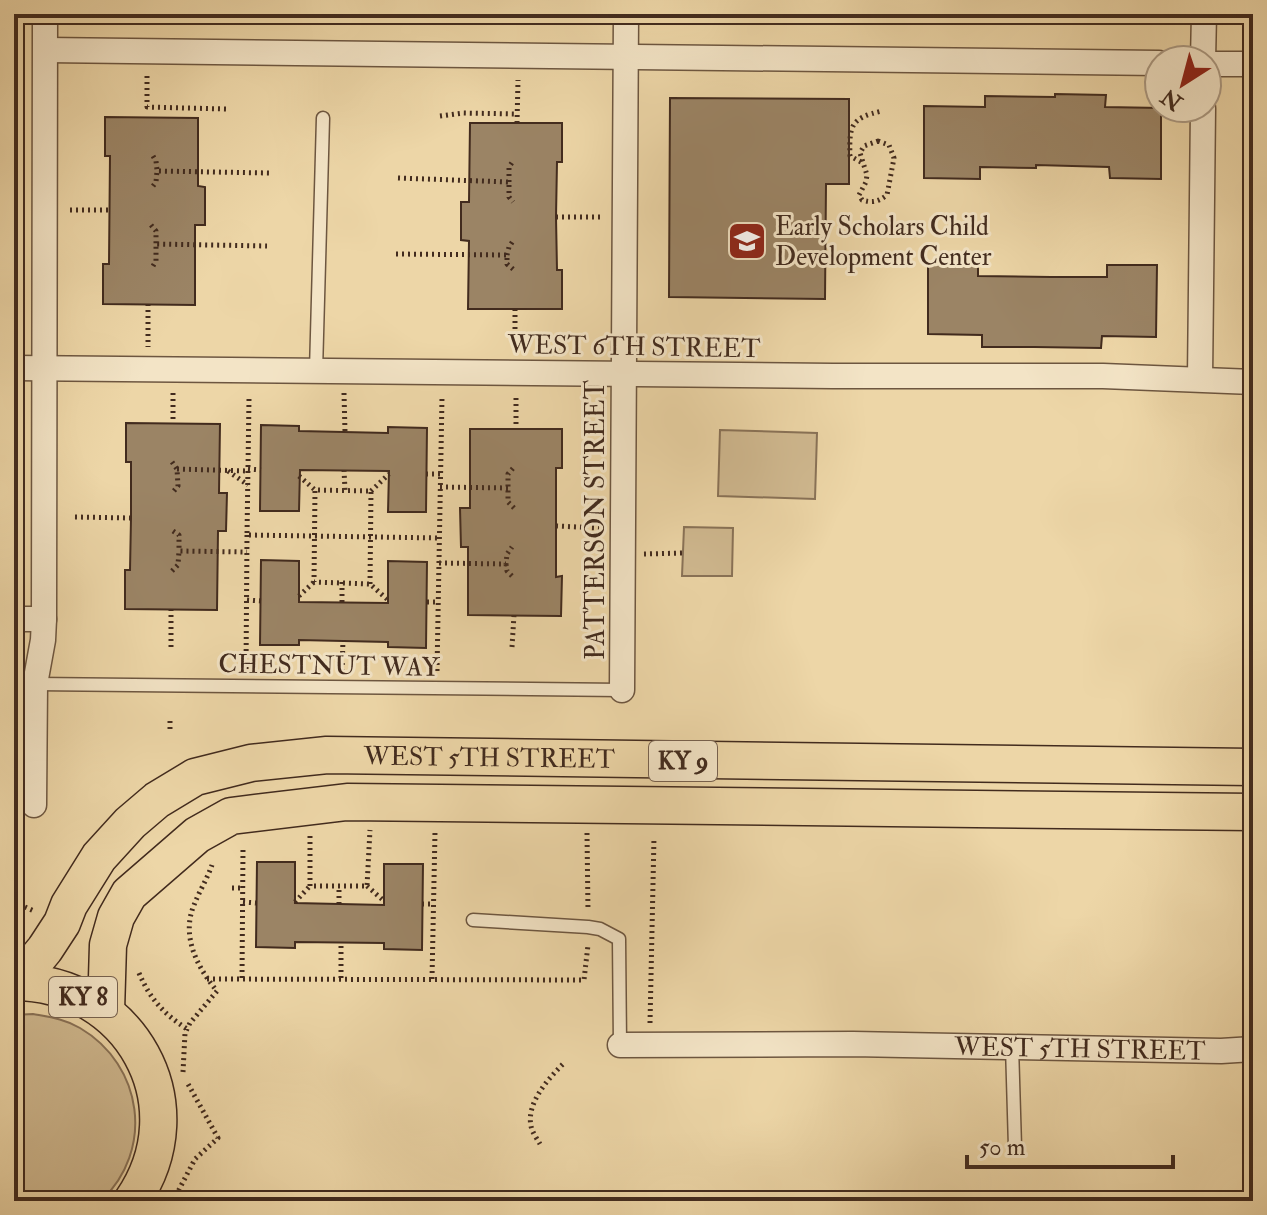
<svg xmlns="http://www.w3.org/2000/svg" width="1267" height="1215" viewBox="0 0 1267 1215" font-family="'IM FELL Double Pica',serif">
  <style>
    .green { fill: #d0b990; stroke: #897257; stroke-width: 2 }
    .building { fill: #9b8465; stroke: #422b1e; stroke-width: 2 }
    .lines { fill: none; stroke-linecap: round; stroke-linejoin: round }
    .lane-casing { stroke: #6d5640; stroke-width: 15 }
    .street-casing { stroke: #6d5640; stroke-width: 27 }
    .primary-casing { stroke: #422b1e; stroke-width: 39 }
    .path { stroke: #422b1e; stroke-width: 5; stroke-dasharray: 2 4; stroke-linecap: butt }
    .lane { stroke: #f3e4c6; stroke-width: 12 }
    .street { stroke: #f3e4c6; stroke-width: 24 }
    .primary { stroke: #edd6a7; stroke-width: 36 }
    .labels { text-anchor: middle; stroke-width: 6; stroke-linejoin: round; paint-order: stroke }
    .shield { fill: #f3e4c6; stroke: #776250; stroke-width: 2 }
    .shield-label { font-size: 24px; font-weight: bold; fill: #422b1e }
    .poi-label { font-size: 26px; fill: #422b1e; stroke: #f3e4c6; text-anchor: start }
    .street-label { font-size: 26px; fill: #422b1e; stroke: #f3e4c6 }
  </style>
  <rect width="100%" height="100%" fill="#edd6a7"/>
  <filter id="stains"><feTurbulence type="fractalNoise" baseFrequency=".0025" numOctaves="4"/><feColorMatrix values="0 0 0 0 .2 0 0 0 0 .09 0 0 0 0 .02 0 0 0 .5 -.17"/></filter>
  <radialGradient id="worn" r=".72"><stop offset=".6" stop-color="#630" stop-opacity="0"/><stop offset="1" stop-color="#630" stop-opacity=".3"/></radialGradient>
  <!-- green -->
  <path class="green" d="M720,430L817,433L815,499L718,496Z
    M684,527L733,528L732,576H682Z
    M33,1014C49,1017 65,1019 80,1028C143,1065 155,1150 101,1201H14V1015Z"/>
  <!-- building -->
  <path class="building" d="M1055,94L1106,95L1105,107L1161,108V179L1110,178L1109,167L1036,165V168L980,167V179L924,178V106L985,107V96L1055,97Z
    M670,98L849,99V184H826L825,299L669,297Z
    M105,117L198,118V186L205,187V225H195V305L103,304V264H109L110,156H105Z
    M470,123H562V162H557L556,217L557,270H562V309H468L469,241L461,240V202H469Z
    M928,263H978V276L1051,277H1107V265H1157L1156,337L1102,336L1101,348L1034,347H982V335L928,334Z
    M126,423L220,424L219,493H227L226,531H218L217,610L125,609V570H130L131,518V462H126Z
    M261,425L299,426V431L388,433V427L427,428L426,512H388L389,471L300,470L299,511H260Z
    M470,429H562V468H556V577L562,576L561,616L468,615V547H461L460,508H470Z
    M261,560L299,561V602L388,603V561L427,562L426,648L388,647V642L299,640V645H260Z
    M257,862H295V903L384,905V864H423L422,950L384,949V943L295,942V948L256,947Z"/>
  <g class="lines">
    <defs>
      <path id="lane" d="M316,371L323,118
        M35,684L622,690
        M14,805H34
        M473,920L588,927L600,929L619,939L620,1045
        M1012,1046L1015,1147"/>
      <g id="street">
        <path d="M46,50L1159,63"/>
        <path d="M1203,60L1204,14"/>
        <path d="M1207,64H1253"/>
        <path d="M14,368L833,376H1103L1253,382"/>
        <path d="M1200,379L1203,108"/>
        <path d="M14,619H44"/>
        <path d="M622,690L626,14"/>
        <path d="M34,805L35,684L43,640L44,619L45,14"/>
        <path id="s1" d="M620,1045L853,1044L1221,1051L1253,1049"/>
      </g>
      <g id="primary">
        <path d="M14,982C130,982 199,1104 132,1201"/>
        <path id="s2" d="M18,982L45,949L62,923L69,905L99,857L130,823L157,800L195,777L251,763L327,755L1253,767"/>
        <path d="M106,1011L108,945L116,917L129,894L197,835L231,816L347,802L1253,812"/>
      </g>
    </defs>
    <!-- lane casing -->
    <use href="#lane" class="lane-casing"/>
    <!-- street casing -->
    <use href="#street" class="street-casing"/>
    <!-- primary casing -->
    <use href="#primary" class="primary-casing"/>
    <!-- path -->
    <path class="path" d="M147,76V107L226,109
      M440,116L463,113L517,114
      M517,123L518,80
      M878,141L889,145L894,158L887,195C878,202 872,203 862,200L859,195L866,182L867,175L860,153L864,146Z
      M153,156L156,161L157,170
      M861,162L850,156C849,125 851,118 882,111
      M398,178L509,182V197L513,202
      M509,182V167L513,161
      M153,186L156,182L157,171L269,173
      M70,210H109
      M556,217H600
      M151,225L156,231V244
      M396,254L507,255V264L514,270
      M507,255L509,247L513,241
      M153,266L156,261V244L267,246
      M148,304V347
      M515,309V348
      M173,393V424
      M344,393L345,432
      M516,398V429
      M249,399L247,535L440,538
      M172,462L177,469L178,486L173,492
      M177,469L248,471
      M248,469L261,470
      M344,470L345,490
      M228,471L248,485
      M426,474H441
      M299,476L315,490
      M440,487L509,488
      M371,491L389,474
      M514,508L508,502V474L514,467
      M75,517L131,518
      M556,526L599,528
      M173,531L179,535V551
      M644,554L683,553
      M439,563L506,564L507,554L512,547
      M506,564L507,571L513,577
      M172,571L178,565L179,551L247,552
      M370,584L371,491L315,490L314,582L370,584L388,600
      M299,596L314,582
      M247,600L261,601
      M342,602V582
      M427,602H439
      M171,647V610
      M512,647L514,615
      M246,669L247,535
      M342,671L343,640
      M437,671L442,397
      M170,721V730
      M587,833L588,911
      M310,836V886H367L370,830
      M367,886L384,901
      M232,888H243
      M14,902L34,911
      M243,902L256,903
      M295,902L310,886
      M339,904V886
      M422,904H434
      M139,973C150,999 164,1014 187,1029
      M242,978L243,848
      M341,978V943
      M207,979L584,980L588,945
      M432,979L435,832
      M650,1023L654,837
      M183,1072L185,1033L190,1023L217,991C197,967 181,936 194,905C199,892 207,879 212,865
      M540,1144C537,1139 532,1132 531,1126C526,1102 550,1077 565,1062
      M173,1201L195,1159L218,1138L188,1084"/>
    <!-- lane -->
    <use href="#lane" class="lane"/>
    <!-- street -->
    <use href="#street" class="street"/>
    <!-- primary -->
    <use href="#primary" class="primary"/>
  </g>
  <!-- icons -->
  <defs>
    <symbol id="school-square" viewBox="-11 -11 22 22"><rect x="-9" y="-9" width="18" height="18" rx="4" fill="#8f2418" stroke="#f3e4c6"/><path d="M0-5L7-2L0 1L-7-2ZM-4 1L0 2.5L4 1V4Q0 6-4 4Z" fill="#fff"/></symbol>
  </defs>
  <g fill-rule="evenodd">
    <use href="#school-square" x="725" y="219" width="44" height="44"/>
  </g>
  <g class="labels">
    <!-- shield labels -->
    <g class="shield">
      <rect x="649" y="741" width="68" height="40" rx="6"/>
      <rect x="49" y="977" width="68" height="40" rx="6"/>
    </g>
    <g class="shield-label">
      <text x="683" y="769">KY 9</text>
      <text x="83" y="1005">KY 8</text>
    </g>
    <!-- poi labels -->
    <g class="poi-label">
      <text x="775" y="235">Early Scholars Child<tspan x="775" dy="30">Development Center</tspan></text>
    </g>
    <!-- street labels -->
    <g class="street-label">
      <text transform="translate(634 346) rotate(1)" y="9">WEST 6TH STREET</text>
      <text transform="translate(595 520) rotate(-90)" y="9">PATTERSON STREET</text>
      <text transform="translate(329 665) rotate(1)" y="9">CHESTNUT WAY</text>
      <text dy="9" stroke="none"><textPath href="#s2" startOffset="572">WEST 5TH STREET</textPath></text>
      <text dy="9" stroke="none"><textPath href="#s1" startOffset="460">WEST 5TH STREET</textPath></text>
    </g>
  </g>
  <!-- margin -->
  <rect width="1267" height="1215" fill="none" stroke="#edd6a7" stroke-width="48"/>
  <rect x="16" y="16" width="1235" height="1183" fill="none" stroke="#422b1e" stroke-width="4"/>
  <rect x="24" y="24" width="1219" height="1167" fill="none" stroke="#422b1e" stroke-width="2"/>
  <!-- north arrow -->
  <g transform="translate(1183 84) rotate(216)"><circle r="38" fill="#f3e4c6" stroke="#ac9a83" stroke-width="2"/>
  <path d="M0-6L14 30L0 20L-14 30Z" fill="#8f2418"/>
  <text y="-12" font-size="22" font-weight="bold" text-anchor="middle" fill="#422b1e">N</text>
  </g>
  <!-- scale -->
  <path d="M967 1155v12h206v-12" fill="none" stroke="#422b1e" stroke-width="4"/>
  <text x="979" y="1155" font-size="24" fill="#422b1e" stroke="#f3e4c6" stroke-width="6" paint-order="stroke">50 m</text>
  <rect width="100%" height="100%" filter="url(#stains)"/>
  <rect width="100%" height="100%" fill="url(#worn)"/>
</svg>
